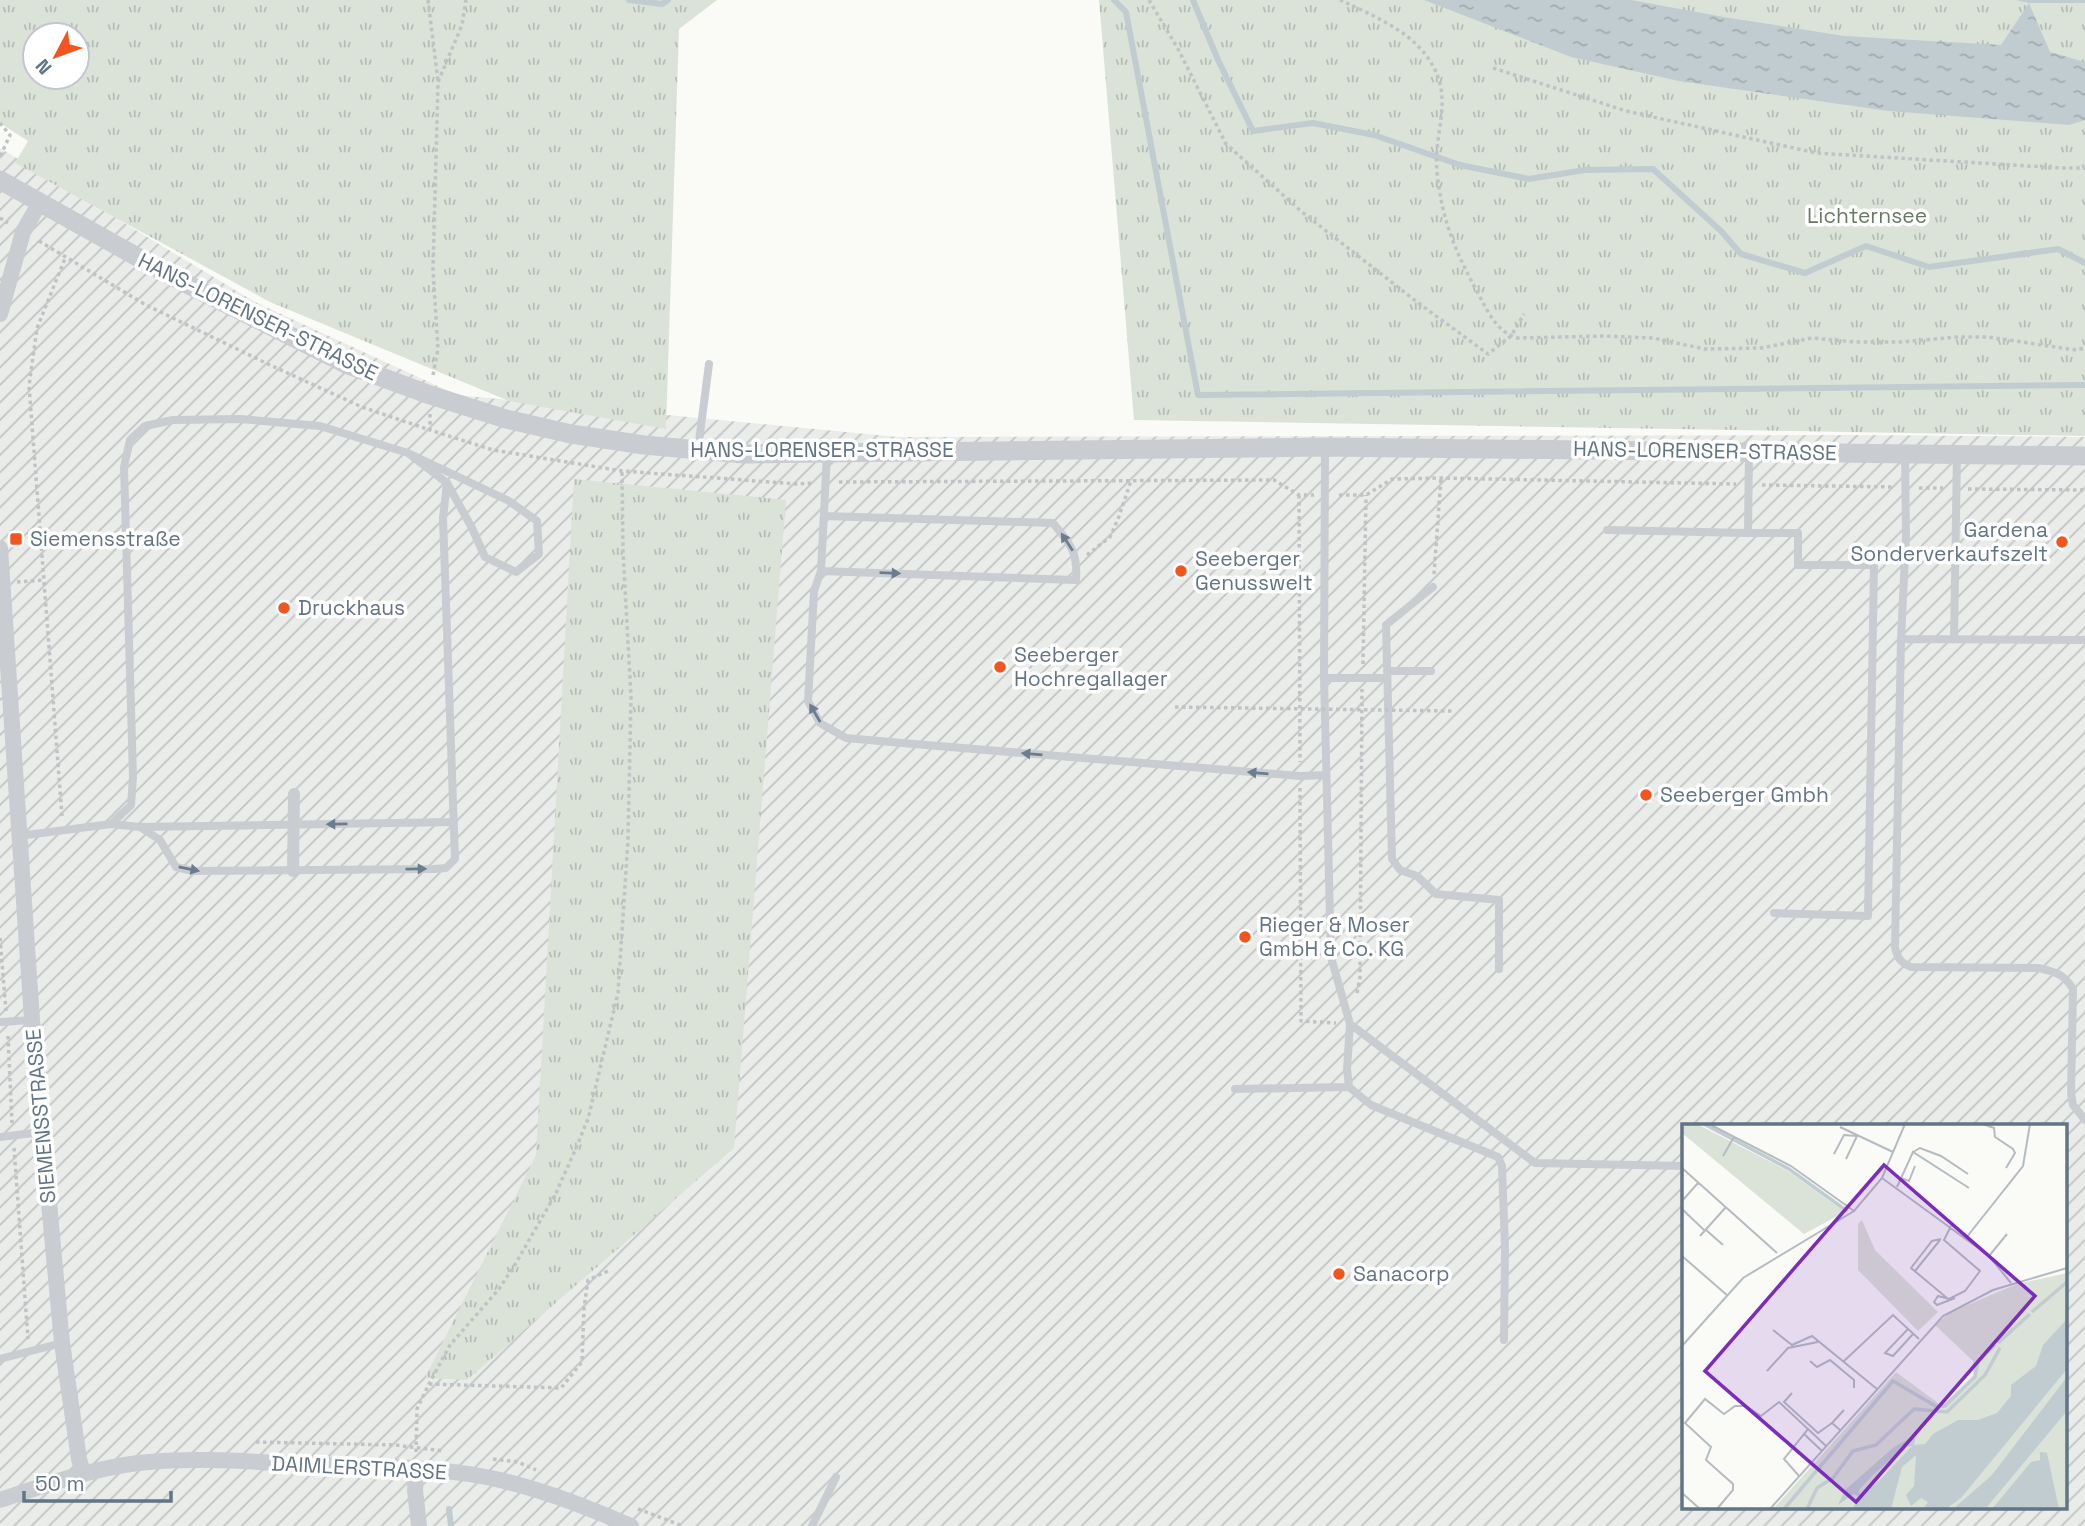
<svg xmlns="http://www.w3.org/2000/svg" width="2085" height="1526" viewBox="0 0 2085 1526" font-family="'Space Grotesk',sans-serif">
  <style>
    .industrial { fill: url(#industrial-furrows); fill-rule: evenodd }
    .grass { fill: url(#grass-tufts); fill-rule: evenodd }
    .water { fill: url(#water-ripples) }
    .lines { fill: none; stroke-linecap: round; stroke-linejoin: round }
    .stream { stroke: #c1ccd1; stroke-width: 6 }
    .path { stroke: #c0c3c5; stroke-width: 3.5; stroke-dasharray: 3.5 3.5; stroke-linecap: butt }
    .service { stroke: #c9cdd1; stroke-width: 8 }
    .pedestrian { stroke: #c9cdd1; stroke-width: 12 }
    .minor { stroke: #c9cdd1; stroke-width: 16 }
    .tertiary { stroke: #c9cdd1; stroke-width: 19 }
    .path-bridge { stroke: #c0c3c5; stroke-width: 3.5; stroke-dasharray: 3.5 3.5; stroke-linecap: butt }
    .oneway { fill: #6c7d8d }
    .poi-dot { fill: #f15620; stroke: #fff; stroke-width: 2.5 }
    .labels { text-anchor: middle; stroke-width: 7; stroke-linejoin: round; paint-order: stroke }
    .park-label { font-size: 21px; fill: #667b62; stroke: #fff }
    .street-label { font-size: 21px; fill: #627485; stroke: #fff }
    .poi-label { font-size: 21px; fill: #627485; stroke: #fff; text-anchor: start }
    .inset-river { fill: none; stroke: #c1ccd1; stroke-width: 3.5 }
    .inset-road { fill: none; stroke: #b4bcc2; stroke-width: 2 }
    .view { fill: #7b2cbf; fill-opacity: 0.15; stroke: #7b2cbf; stroke-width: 3.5 }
    .inset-edge { fill: none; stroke: #627485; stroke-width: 3.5 }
  </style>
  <defs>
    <pattern id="industrial-furrows" width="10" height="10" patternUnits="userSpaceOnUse" patternTransform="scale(1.75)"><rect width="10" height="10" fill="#eaecea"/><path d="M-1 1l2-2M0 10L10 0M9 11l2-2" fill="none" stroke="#c1c4c3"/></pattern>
    <pattern id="grass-tufts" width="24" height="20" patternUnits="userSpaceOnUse" patternTransform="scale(1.75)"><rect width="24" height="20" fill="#dbe2d8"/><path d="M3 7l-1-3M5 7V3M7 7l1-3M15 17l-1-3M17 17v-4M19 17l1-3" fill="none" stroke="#b5bcb5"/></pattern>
    <pattern id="water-ripples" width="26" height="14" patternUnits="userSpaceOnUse" patternTransform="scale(1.75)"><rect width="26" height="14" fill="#c1ccd1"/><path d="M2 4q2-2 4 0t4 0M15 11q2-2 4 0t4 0" fill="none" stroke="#a0aaaf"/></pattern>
  </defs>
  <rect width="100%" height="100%" fill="#fafaf7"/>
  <!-- industrial -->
  <path class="industrial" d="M0,148L255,302L457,395L898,437L1850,435L2085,437V1526H0ZM1684,1125H2066V1507H1684Z"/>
  <!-- grass -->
  <path class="grass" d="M0,0H717L679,29L666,429L509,401L270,302L15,163L28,141L0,123ZM77,35V77H35V35Z
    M1099,0H2085V436L1134,420Z
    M574,479L786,500L734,1148L467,1380L425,1378L536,1155Z"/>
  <!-- water -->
  <path class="water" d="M1424,0H1631L1724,17L1844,36L2001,45L2029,3L2016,0H2085V3H2029L2050,52L2085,62V120L2069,125L1889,111L1679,81L1571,57Z"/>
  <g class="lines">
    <!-- stream -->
    <path class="stream" d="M629,0L662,4L668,0
      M1114,0L1126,12L1198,395L2085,385
      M1193,0L1218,60L1253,131L1313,123L1374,135L1460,165L1529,179L1585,170L1653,169L1721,231L1741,254L1805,273L1866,246L1929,267L2058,249L2085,263
      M449,1509L451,1526"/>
    <!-- path -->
    <path class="path" d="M428,0L438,81
      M1149,0L1178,49L1226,144L1302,212L1417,302L1488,354L1511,336L1524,314
      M1340,0C1370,14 1409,30 1428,58C1456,98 1433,129 1437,172C1442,222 1456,253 1480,297C1489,314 1498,333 1518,338L1604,336L1653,338L1705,349L1761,348L1812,338L1855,342H1902L1957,337H1988L2076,350L2085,348
      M1493,68L1626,111L1816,153L2061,168H2085
      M0,123L10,135L0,157
      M0,218L8,223
      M39,241L146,305L270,365L362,407L430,430
      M433,375L438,349L433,270L438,82L462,25L466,0
      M430,414V430L493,450L622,471L797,484L814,483
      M839,482L1274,480L1299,495H1314
      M1762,485L1894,487
      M1919,488H1943
      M1968,489L2085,490
      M1299,495L1300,762
      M1339,495H1366L1392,479L1441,478L1736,484
      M1087,555L1110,537L1118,519L1131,481
      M1434,574L1441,478
      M17,582L43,580
      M1363,664L1366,495
      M1300,788L1301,1021L1336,1023
      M62,816L29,386L37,328L66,256
      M0,938L6,1011
      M1357,993L1360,978L1362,689
      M8,1036L12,1123
      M14,1148L28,1339
      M429,1384L561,1388L582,1362L584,1308L588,1280L608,1271
      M256,1442L395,1445L444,1451
      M416,1452L417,1409L429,1384L450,1345L499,1289L516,1263L556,1193L576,1148L588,1119L618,993L628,840L631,697L623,551L622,471
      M493,1459L518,1462L536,1470
      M638,1509L683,1526"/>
    <!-- service -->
    <path class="service" d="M1325,447L1324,678L1331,957L1350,1024L1347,1069L1349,1087L1371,1105L1498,1157L1502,1166L1505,1248L1504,1340
      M698,449L709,364
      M827,454L821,571L814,591L808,701L820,723L846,738L902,743L1300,776L1326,775
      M1607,530L1748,533L1749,452
      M1748,533H1798V565H1874L1868,916L1774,913
      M821,571L1076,580C1078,551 1070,544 1053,523L824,516
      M1433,587L1386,625L1392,859L1400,870L1417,876L1436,894L1499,900V969
      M1901,639L1906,536L1905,454
      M1954,640L1957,454
      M2085,640L1901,639L1895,947C1897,958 1901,963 1911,967L2038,968C2055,972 2063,973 2073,989L2071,1093L2073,1105L2085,1120
      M1387,671H1431
      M1324,678H1387
      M111,824L140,827L454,822
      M140,827L160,840L176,867L193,871L434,869L446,868L455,859L443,518L447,483
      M19,836L111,824L131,805L133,777L124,467L130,440L145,426L173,420L241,419L320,426L408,453L447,483L472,528L485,557L516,572L539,554L537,521L509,501L408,453
      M0,1022L32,1020
      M1350,1024L1535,1163L1684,1166
      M1235,1089L1349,1087
      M0,1137L42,1132
      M0,1359L62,1343
      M812,1526L836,1477"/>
    <!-- pedestrian -->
    <path class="pedestrian" d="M293,871L294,794"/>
    <!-- minor -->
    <path class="minor" d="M0,314L23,232L39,204
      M0,548L32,1020L62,1343L79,1459L83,1473
      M416,1469L415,1490L419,1526
      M0,1500C45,1485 90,1469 138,1463C190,1457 244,1461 296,1464C359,1466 424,1465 486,1477C537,1487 584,1506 631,1526"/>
    <!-- tertiary -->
    <path class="tertiary" d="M0,180L173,277L346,364L430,395L506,419L571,434L644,445L743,454L1325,447L2085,456"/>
    <!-- path-bridge -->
    <path class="path-bridge" d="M1175,707L1452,711"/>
  </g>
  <!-- one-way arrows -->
  <defs><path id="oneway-solid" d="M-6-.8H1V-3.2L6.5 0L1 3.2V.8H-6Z" transform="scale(1.75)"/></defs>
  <g class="oneway">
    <use href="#oneway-solid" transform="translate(1067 542) rotate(-123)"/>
    <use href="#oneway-solid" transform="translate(890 573) rotate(2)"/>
    <use href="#oneway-solid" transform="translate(815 713) rotate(-120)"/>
    <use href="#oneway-solid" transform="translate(1032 754) rotate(-175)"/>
    <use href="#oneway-solid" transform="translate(1258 773) rotate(-175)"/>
    <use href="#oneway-solid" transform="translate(337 824) rotate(179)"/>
    <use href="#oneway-solid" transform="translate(189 869) rotate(11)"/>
    <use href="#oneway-solid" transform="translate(416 869) rotate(-1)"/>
  </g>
  <!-- markers -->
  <g class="poi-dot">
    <rect x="9" y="532" width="14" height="14" rx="3.5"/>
    <circle cx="2062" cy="542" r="7"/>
    <circle cx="1181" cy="571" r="7"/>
    <circle cx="284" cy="608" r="7"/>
    <circle cx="1000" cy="667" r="7"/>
    <circle cx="1646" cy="795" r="7"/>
    <circle cx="1245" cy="937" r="7"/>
    <circle cx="1339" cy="1274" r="7"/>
  </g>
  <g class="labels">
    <!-- park labels -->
    <g class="park-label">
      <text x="1867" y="223">Lichternsee</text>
    </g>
    <!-- street labels -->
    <g class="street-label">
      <text transform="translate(258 317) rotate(26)" y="7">HANS-LORENSER-STRASSE</text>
      <text x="822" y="457">HANS-LORENSER-STRASSE</text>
      <text transform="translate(1705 451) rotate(1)" y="7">HANS-LORENSER-STRASSE</text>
      <text transform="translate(41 1116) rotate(-95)" y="7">SIEMENSSTRASSE</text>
      <text transform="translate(359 1468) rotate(3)" y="7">DAIMLERSTRASSE</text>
    </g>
    <!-- poi labels -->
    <g class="poi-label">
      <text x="2048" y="537" text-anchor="end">Gardena<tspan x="2048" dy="24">Sonderverkaufszelt</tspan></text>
      <text x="30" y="546">Siemensstraße</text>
      <text x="1195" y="566">Seeberger<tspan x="1195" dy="24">Genusswelt</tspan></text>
      <text x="298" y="615">Druckhaus</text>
      <text x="1014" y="662">Seeberger<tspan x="1014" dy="24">Hochregallager</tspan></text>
      <text x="1660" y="802">Seeberger Gmbh</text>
      <text x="1259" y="932">Rieger &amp; Moser<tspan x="1259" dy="24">GmbH &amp; Co. KG</tspan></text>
      <text x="1353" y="1281">Sanacorp</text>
    </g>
  </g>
  <!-- overview -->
  <g transform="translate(1682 1124)">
    <rect width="385" height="385" fill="#fafaf7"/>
    <path d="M180,96L193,126L256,188L236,207L176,146V100ZM385,149V385H91L214,248L260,282L291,251V237L253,201L269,188L335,160Z" fill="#dbe2d8"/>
    <path d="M385,245V253L310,351L271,385H264L279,374ZM352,326L353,335L323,372L310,385H303ZM235,331L232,362L246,378L241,385H209L220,343Z" fill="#dbe2d8"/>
    <path d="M385,287V381L377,385L365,329L359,328L358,336L352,326Z" fill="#dbe2d8"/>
    <path d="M0,0H15L106,47L163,88L122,110L0,9Z" fill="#dbe2d8"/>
    <path d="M385,195V245L279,374L264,385H241L246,378L239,374L229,382L224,371L232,362L234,331L220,343L209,385H170L178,373L172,370L156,381L163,366L212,323L234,311L232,321L243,320L251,310L276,296H296L315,289L329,272V261L354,242L361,221ZM230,322L199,355L178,372L177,366L191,351L222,323ZM385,253V287L305,383L271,385L310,351ZM358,328L365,329L377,385H310L349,338L358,336Z" fill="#c1ccd1" fill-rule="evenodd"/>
    <path class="inset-river" d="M22,0L107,45L165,87M350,188L385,158M316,219L348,190M102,385L211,257L255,283L263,282L293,253L296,237L313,221M125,385L135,364L151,354L171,327L194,321L232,285L265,288L303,251L318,224"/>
    <path class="inset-road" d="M27,0L109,42L172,87M301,0L312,4L313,13L331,25L333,29L324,44M158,3L211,28M231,28L238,24L259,32L286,50M152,30L162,11L175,12M41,32L52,13M164,35L175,12M0,44L95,129M200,54L307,132L329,159M219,54L227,57L233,42M215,63L231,28L287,64M0,77L16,59M0,85L23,107M269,102L262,116L298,147L283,167L267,175L256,172L252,178L255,181L273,174M24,106L41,121M18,112L44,83M284,114L341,42L348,0M259,115L250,117L229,144L265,174M0,132L46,172M307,132L325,110M233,147L258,116M226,205L203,229L211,232L231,210M91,206L110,221L130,212L195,265M0,222L61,154L172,87L200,54L223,0M128,237L135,243L148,236L172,256V264M162,237L211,191L237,215M85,247L106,224L136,218M110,269L102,278L136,309L150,299M126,305L144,322M158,306L150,299L162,286M122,310L140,327M0,369L18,385M35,385L51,366V360L24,336L29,323L3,299L23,275L42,290L53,282H64L79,292L97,278L126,305L102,335L117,352M88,385L261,192L311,166L385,144"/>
    <path class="view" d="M202,41L353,172L174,378L23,247Z"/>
    <rect width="385" height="385" class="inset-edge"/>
  </g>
  <!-- north arrow -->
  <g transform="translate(56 56) rotate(229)"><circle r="33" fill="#ffffff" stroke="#c0c7ce" stroke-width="2"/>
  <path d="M0-5L12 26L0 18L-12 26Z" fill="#f15620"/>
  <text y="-10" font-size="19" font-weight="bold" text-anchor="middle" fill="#627485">N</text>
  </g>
  <!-- scale -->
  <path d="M24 1491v10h147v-10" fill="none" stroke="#627485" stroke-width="3.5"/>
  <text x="35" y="1491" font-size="21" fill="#627485" stroke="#ffffff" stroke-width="5" paint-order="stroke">50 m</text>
</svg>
